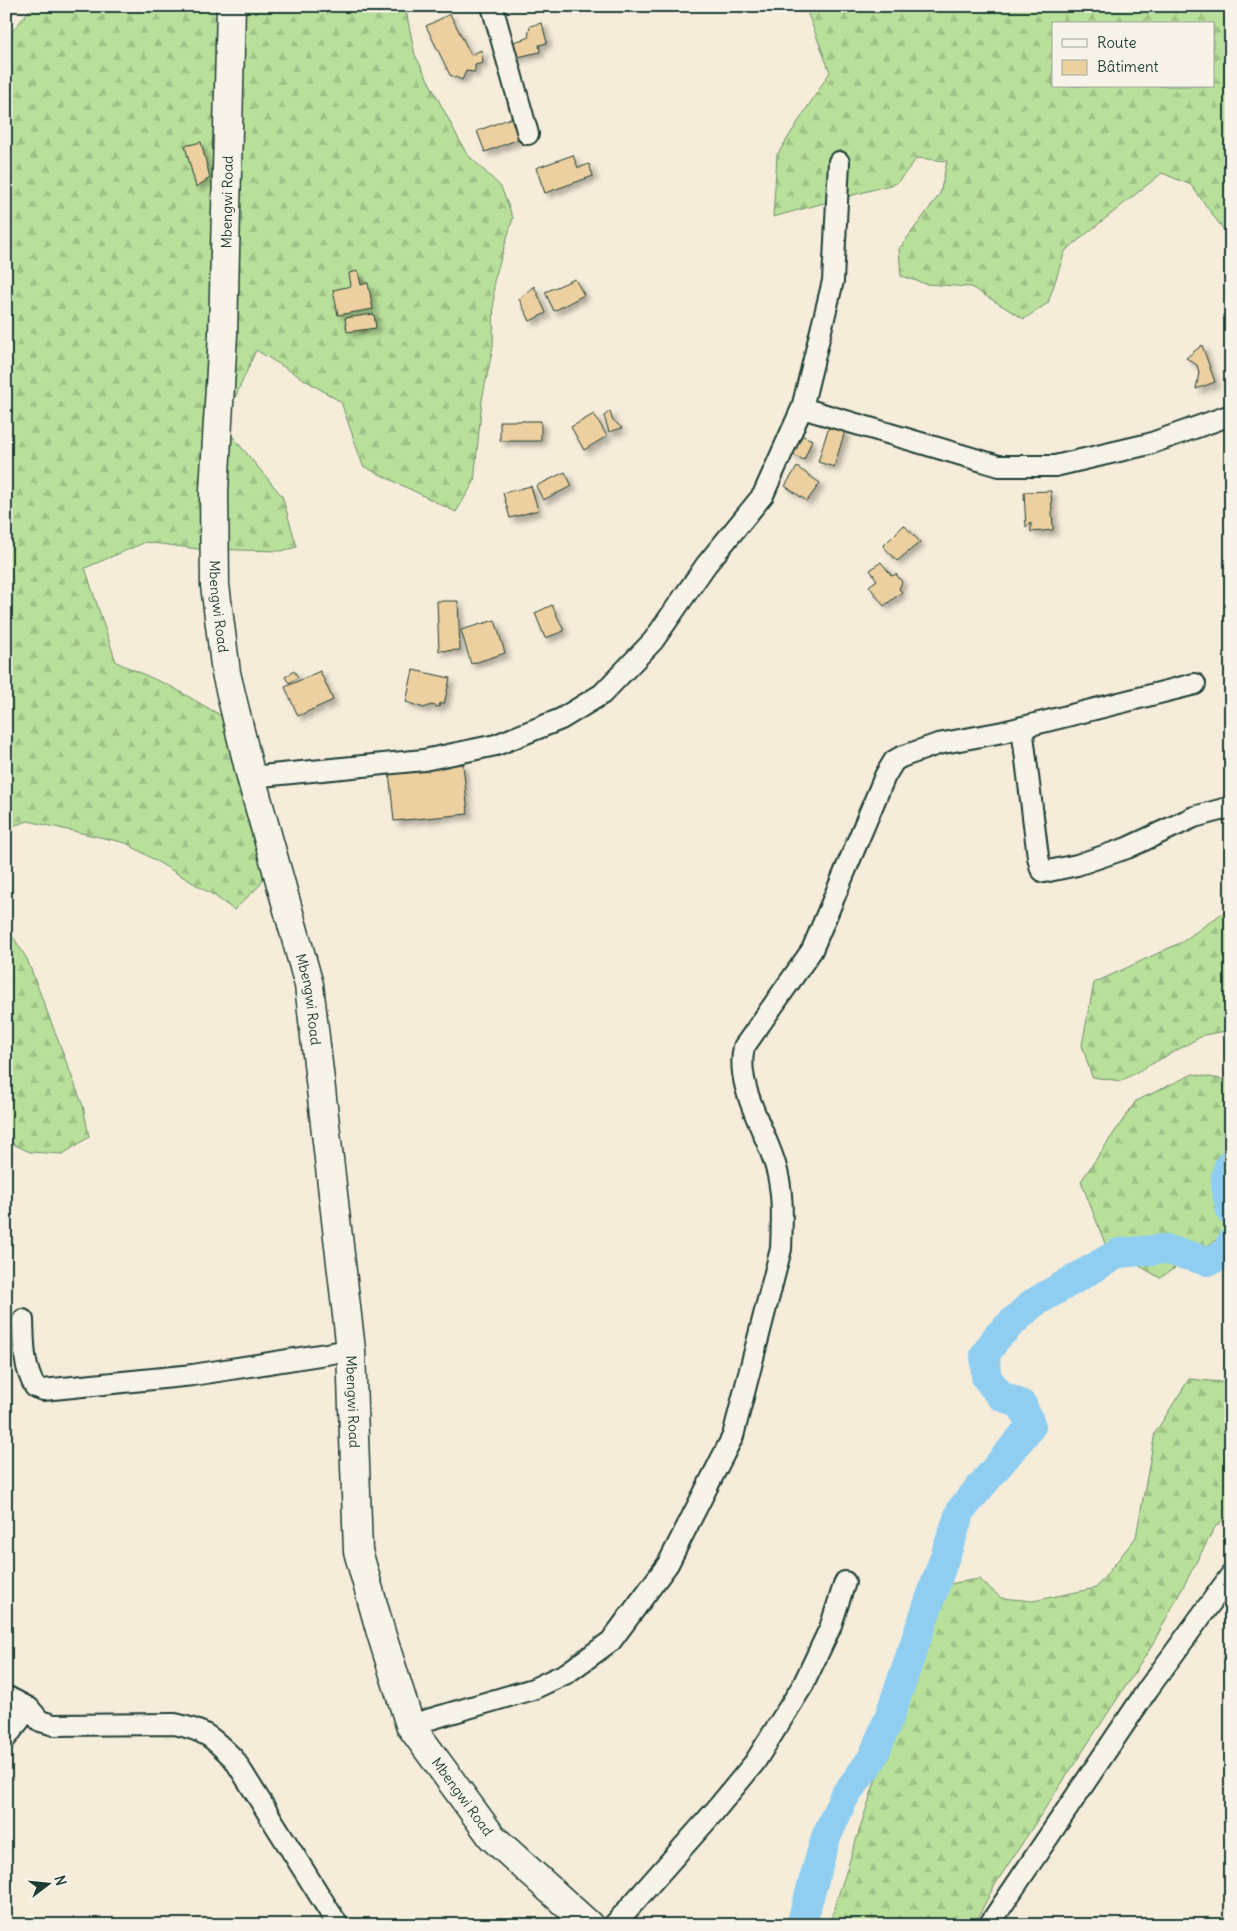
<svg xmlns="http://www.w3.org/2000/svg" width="1237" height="1931" viewBox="0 0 1237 1931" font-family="Delius,sans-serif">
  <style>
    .forest { fill: url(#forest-firs); stroke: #6c8e68; fill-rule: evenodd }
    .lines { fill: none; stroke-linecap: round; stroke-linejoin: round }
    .river { stroke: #90cef1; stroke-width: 30 }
    .building { fill: #edd0a0; stroke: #1f3d34; filter: url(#shadow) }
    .street-casing { stroke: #1f3d34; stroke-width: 24 }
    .primary-casing { stroke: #1f3d34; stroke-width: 31 }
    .street { stroke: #f7f3e8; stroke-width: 20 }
    .primary { stroke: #f7f3e8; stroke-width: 28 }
    .labels { text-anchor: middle; stroke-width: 4.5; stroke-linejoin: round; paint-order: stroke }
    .street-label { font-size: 14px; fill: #1f3d34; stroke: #f7f3e8 }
  </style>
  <defs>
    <pattern id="forest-firs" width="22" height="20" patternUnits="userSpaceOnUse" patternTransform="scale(1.25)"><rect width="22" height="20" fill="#b9e09b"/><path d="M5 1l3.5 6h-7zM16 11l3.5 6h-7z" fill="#9fc186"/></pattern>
    <filter id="shadow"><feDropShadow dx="4.5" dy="4.5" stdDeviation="2.5" flood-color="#0004"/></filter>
  </defs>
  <rect width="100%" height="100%" fill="#f5ecda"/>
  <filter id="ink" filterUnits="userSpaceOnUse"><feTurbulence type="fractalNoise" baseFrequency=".02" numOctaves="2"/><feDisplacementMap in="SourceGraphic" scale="10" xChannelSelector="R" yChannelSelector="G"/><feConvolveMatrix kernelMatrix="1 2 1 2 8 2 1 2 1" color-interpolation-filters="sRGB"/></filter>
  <g filter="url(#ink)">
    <!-- forest -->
    <path class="forest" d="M33,6H405L415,55L466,153L501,187L513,218L494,281L493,347L482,400L474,482L456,512L363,466L341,402L256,350L223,425L282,496L297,547L281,551L198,549L146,542L85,568L116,662L172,687L220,715L267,777L274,836L261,884L234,910L215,896L126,843L28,821L6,828V39Z
      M805,6H1231V234L1226,233L1191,185L1162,173L1065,251L1048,303L1024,319L971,287L926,284L901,276L899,249L940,194L947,161L917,158L897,183L773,217L777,155L830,72ZM1053,24H1213V86H1053Z
      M1231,907V1030L1204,1035L1121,1081L1092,1077L1082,1045L1094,983L1182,942Z
      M6,932H10L27,959L83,1106L89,1137L63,1154L30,1152L6,1141Z
      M1193,1074L1226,1080L1231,1089V1230L1160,1278L1106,1246L1081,1181L1136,1101Z
      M1189,1379L1231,1383V1514L1215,1527L1150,1649L994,1886L974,1925H829L920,1641L949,1584L979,1579L1001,1598L1033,1601L1096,1588L1136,1537L1155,1433Z"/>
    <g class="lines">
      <!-- river -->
      <path class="river" d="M1231,1163C1221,1175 1228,1197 1231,1211
        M801,1925L826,1837L844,1797L872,1759L889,1718L961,1510L1031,1426L1022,1405L1000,1395L986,1377L985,1355L997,1337L1032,1304L1119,1253L1164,1249L1208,1261L1227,1254L1231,1243"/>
    </g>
    <!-- building -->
    <path class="building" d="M450,14L471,55L481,50L483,63L475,65V72L466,71L462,80L450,75L426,26Z
      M542,23L547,43L539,45L540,52L513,58L509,43L528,38L530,26Z
      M511,118L519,139L485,152L477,131Z
      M201,142L210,178L196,187L185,146Z
      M573,155L578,168L589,164L593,176L545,193L536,168Z
      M358,271L361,285L368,283L373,309L338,315L333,290L351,286L349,273Z
      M575,279L584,295L554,311L545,292Z
      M534,286L546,313L530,321L519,299Z
      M374,314L376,328L347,332L345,318Z
      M1202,345L1215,382L1196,389L1199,372L1197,365L1186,358Z
      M610,411L612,419L622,428L609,432L604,416Z
      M594,414L607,436L584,450L571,427Z
      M500,421H541V441H500Z
      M829,426L845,431L834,467L818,462Z
      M799,434L812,440L804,460L791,454Z
      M797,467L820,483L807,501L785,486Z
      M565,472L572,486L543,500L536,486Z
      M531,486L538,510L510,518L503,493Z
      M1051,491L1053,530L1031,532V523L1026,527L1024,492Z
      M904,525L920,542L897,561L883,546Z
      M881,562L892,576L896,574L902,582L899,589L902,592L884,606L869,586L877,580L870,570Z
      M437,601H458L460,650L439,651Z
      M552,605L564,631L545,638L535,613Z
      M495,620L505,653L471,664L461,630Z
      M413,670L450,678L444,704L440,703L439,707L431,705L424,708L406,702Z
      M294,671L298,677L289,683L285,677Z
      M320,671L333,700L298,716L285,687Z
      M463,764L468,814L394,821L389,771Z"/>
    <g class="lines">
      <defs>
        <path id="street" d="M492,6L528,134
          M802,408L999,466H1055L1149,444L1231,415
          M1022,727L1038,857L1041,869L1044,872L1077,865L1127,848L1194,817L1231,807
          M251,777L424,760L496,745L561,719L602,694L653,641L706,565L763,495L802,408L833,281L839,162
          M23,1320C24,1344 23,1366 35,1387L43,1390L193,1375L351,1350
          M6,1696L29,1708L40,1721L54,1725L175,1724C206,1731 212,1737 234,1759L338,1925
          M410,1725L533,1689L567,1673L611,1641L668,1564L733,1436L781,1249C782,1221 784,1192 775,1164C764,1127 735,1086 744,1047L812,950L885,776L894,761L901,757L938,744L1003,732L1195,684
          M6,1738L29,1708
          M614,1925L714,1812L755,1762L803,1685L830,1628L845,1582
          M989,1925L1148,1689L1231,1575"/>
        <g id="primary">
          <path id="s1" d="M231,6L223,334L214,491L215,585L226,673L251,777L309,985L351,1350L358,1551L381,1633L410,1725L492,1837L589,1925"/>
        </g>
      </defs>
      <!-- street casing -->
      <use href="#street" class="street-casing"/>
      <!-- primary casing -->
      <use href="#primary" class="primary-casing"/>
      <!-- street -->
      <use href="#street" class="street"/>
      <!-- primary -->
      <use href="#primary" class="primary"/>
    </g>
  </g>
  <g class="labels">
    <!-- street labels -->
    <g class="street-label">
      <text transform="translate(227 202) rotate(-89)" y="5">Mbengwi Road</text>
      <text dy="5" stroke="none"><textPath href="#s1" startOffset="601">Mbengwi Road</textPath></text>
      <text dy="5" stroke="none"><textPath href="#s1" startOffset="1005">Mbengwi Road</textPath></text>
      <text dy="5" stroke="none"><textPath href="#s1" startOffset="1410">Mbengwi Road</textPath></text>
      <text dy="5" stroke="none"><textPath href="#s1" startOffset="1830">Mbengwi Road</textPath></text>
    </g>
  </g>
  <!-- margin -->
  <rect width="1237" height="1931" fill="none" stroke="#f7f3e8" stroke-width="25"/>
  <rect x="12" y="12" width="1212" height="1906" fill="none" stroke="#1f3d34" stroke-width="2" filter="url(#ink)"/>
  <!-- legend -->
  <rect x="1052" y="22" width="162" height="65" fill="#f7f3e8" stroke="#a1aaa0"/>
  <rect x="1062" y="39" width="25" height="8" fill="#f7f3e8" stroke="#a1aaa0"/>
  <text x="1097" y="48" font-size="15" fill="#1f3d34">Route</text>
  <rect x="1062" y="60" width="25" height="15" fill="#edd0a0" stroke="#a1aaa0"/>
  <text x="1097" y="72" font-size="15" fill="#1f3d34">Bâtiment</text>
  <!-- north arrow -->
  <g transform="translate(48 1884) rotate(74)" stroke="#f7f3e8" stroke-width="4" paint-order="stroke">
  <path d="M0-4L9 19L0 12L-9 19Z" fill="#1f3d34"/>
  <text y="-8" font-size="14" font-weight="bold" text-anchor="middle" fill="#1f3d34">N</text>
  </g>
</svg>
